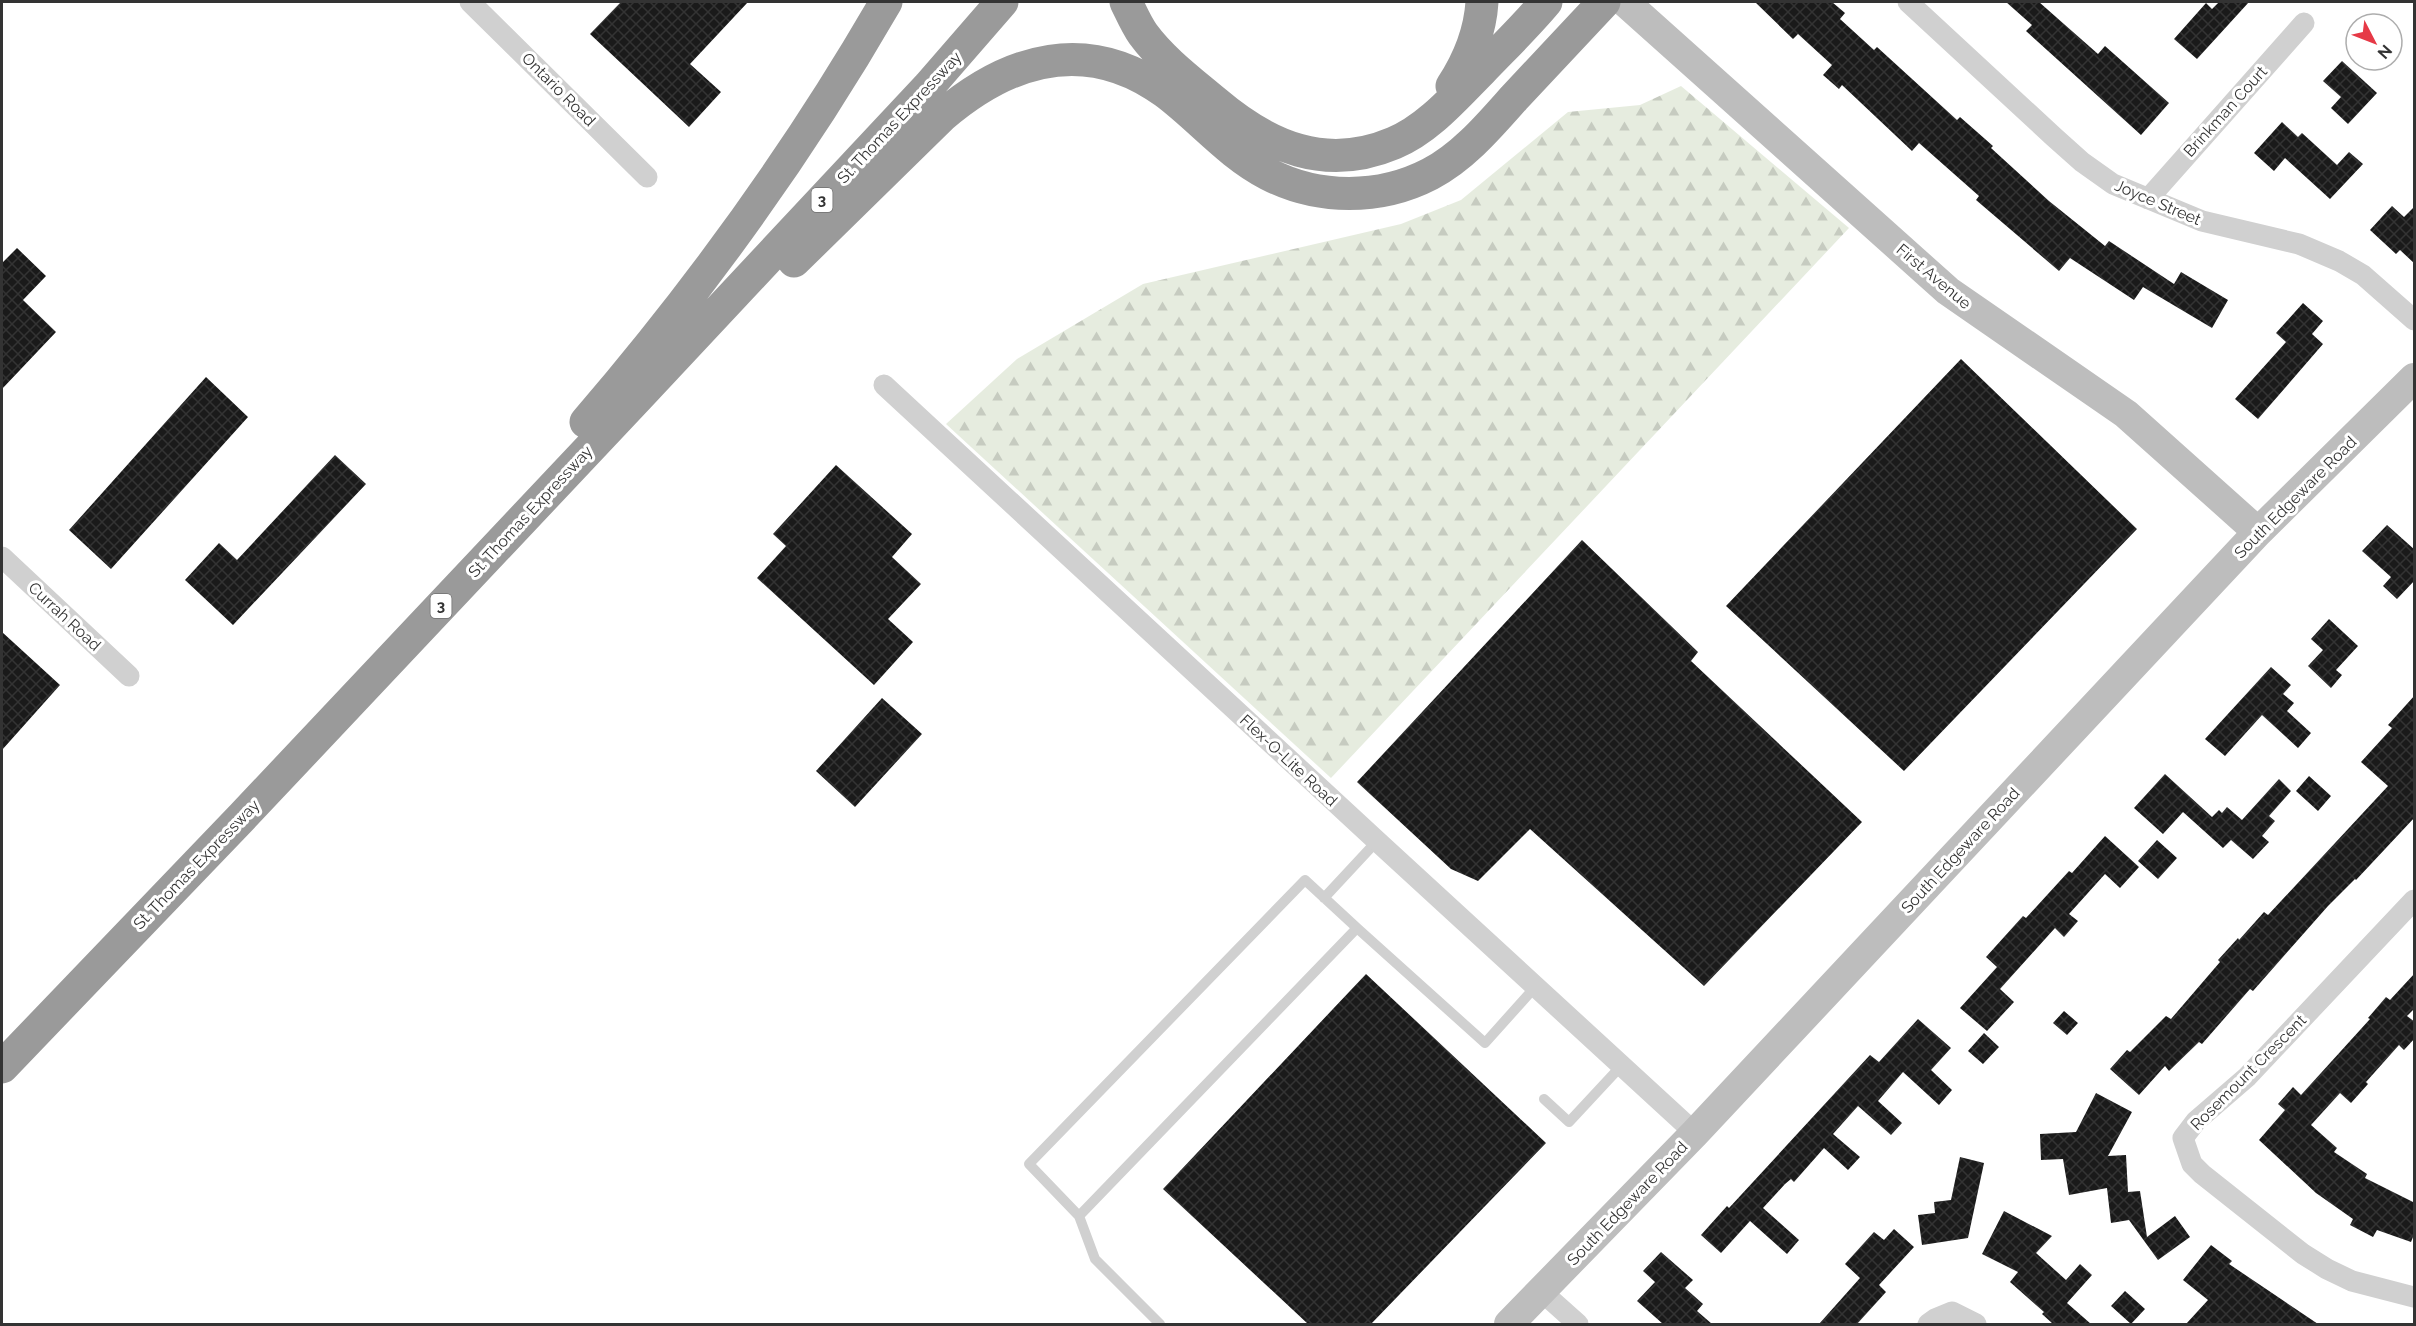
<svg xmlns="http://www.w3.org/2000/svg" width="2416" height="1326" viewBox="0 0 2416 1326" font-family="Raleway,sans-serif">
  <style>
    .forest { fill: url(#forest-firs) }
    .building { fill: url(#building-cross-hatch) }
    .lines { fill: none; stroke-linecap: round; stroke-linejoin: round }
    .service { stroke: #d0d0d0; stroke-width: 10 }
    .minor { stroke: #d0d0d0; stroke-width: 21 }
    .secondary { stroke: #bdbdbd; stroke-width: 30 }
    .motorway { stroke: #9a9a9a; stroke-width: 33 }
    .labels { text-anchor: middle; stroke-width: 6; stroke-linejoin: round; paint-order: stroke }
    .shield { fill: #fff; stroke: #707070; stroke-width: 1.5 }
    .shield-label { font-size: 15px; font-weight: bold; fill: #333 }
    .street-label { font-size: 16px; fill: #333; stroke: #fff }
  </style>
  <defs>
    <pattern id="forest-firs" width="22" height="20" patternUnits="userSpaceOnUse" patternTransform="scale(1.5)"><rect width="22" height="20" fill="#e6ecdf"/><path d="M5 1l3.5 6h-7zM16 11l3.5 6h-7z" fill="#c6cbc0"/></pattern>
    <pattern id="building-cross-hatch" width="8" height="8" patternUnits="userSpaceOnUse" patternTransform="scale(1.5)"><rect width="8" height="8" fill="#1a1a1a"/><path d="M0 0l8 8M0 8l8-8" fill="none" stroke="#333"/></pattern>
  </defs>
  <rect width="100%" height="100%" fill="#fff"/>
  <!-- forest -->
  <path class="forest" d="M1681,86L1849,228L1331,778L946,424L1017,359L1143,284L1401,224L1461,200L1568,112L1640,105Z"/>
  <!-- building -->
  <path class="building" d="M621,2H748L690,64L721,92L689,127L590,34Z
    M1755,2H1832L1845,13L1840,19L1874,50L1877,47L1957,120L1960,117L1993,146L1991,148L2049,201L2105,246L2109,241L2174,284L2181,272L2228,300L2212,328L2143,287L2134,300L2070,258L2059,271L1976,200L1979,196L1919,143L1912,151L1842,85L1839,89L1823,75L1832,65L1798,34L1793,39Z
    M2006,2H2039L2098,54L2105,46L2169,103L2141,135L2026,31L2032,25Z
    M2219,2H2249L2197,59L2174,39L2206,3L2212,9Z
    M2342,61L2377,93L2348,124L2331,108L2341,97L2323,81Z
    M2282,122L2298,137L2302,133L2337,165L2349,152L2363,164L2330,199L2285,158L2274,171L2254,153Z
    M2392,206L2404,217L2415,206V264L2400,250L2396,254L2370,230Z
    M17,248L46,276L23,300L56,332L2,389V263Z
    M2303,303L2323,321L2312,334L2323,344L2258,419L2235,399L2286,342L2276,333Z
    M1961,359L2137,529L1904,771L1726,606Z
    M206,377L248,417L111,569L69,530Z
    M335,455L366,484L233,625L185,580L219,543L237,560Z
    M836,465L912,534L892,557L921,584L888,619L913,642L874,685L757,578L786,546L773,534Z
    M2387,525L2415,550V580L2397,599L2383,586L2391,577L2362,551Z
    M1582,540L1698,652L1691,661L1862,822L1704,986L1530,829L1478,881L1451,869L1357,782Z
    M2329,619L2358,646L2336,670L2342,675L2331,688L2308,666L2323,650L2311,639Z
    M2,632L60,685L2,750Z
    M2271,667L2291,685L2283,694L2294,703L2287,711L2311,733L2298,748L2262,715L2225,756L2205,739Z
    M2415,695V817L2356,880L2355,879L2328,906L2253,991L2250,989L2202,1044L2199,1042L2169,1071L2165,1066L2139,1095L2110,1069L2127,1050L2130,1052L2166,1016L2171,1019L2220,962L2218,960L2238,938L2239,940L2264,912L2268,915L2388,786L2361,762L2392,728L2388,725Z
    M882,698L922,734L855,807L816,771Z
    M2165,774L2212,817L2219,810L2222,813L2227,807L2242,820L2279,779L2291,791L2269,816L2275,821L2262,836L2269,842L2253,859L2231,840L2223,848L2183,812L2163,834L2134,808Z
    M2309,776L2331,796L2318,811L2296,791Z
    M2105,836L2139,867L2120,888L2105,874L2069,914L2078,921L2064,937L2055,928L2000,989L2014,1002L1987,1031L1960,1008L1997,967L1986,957L2023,916L2026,918L2069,871L2072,873Z
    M2157,840L2177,858L2158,879L2138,861Z
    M2415,973V1008L2407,1016L2415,1022V1038L2404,1050L2399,1045L2366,1082L2368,1084L2351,1103L2340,1093L2311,1125L2337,1148L2334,1152L2367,1174L2365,1178L2415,1203V1232L2411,1242L2377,1230L2373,1237L2350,1225L2353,1219L2316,1193L2259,1140L2285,1110L2278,1104L2293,1087L2301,1095L2370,1019L2368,1018L2386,997L2390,1000Z
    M1366,974L1546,1143L1371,1324H1308L1163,1189Z
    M2064,1011L2078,1023L2067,1035L2053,1023Z
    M1918,1019L1951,1048L1931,1070L1952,1090L1939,1105L1903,1072L1878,1101L1902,1123L1891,1135L1858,1106L1833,1134L1860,1157L1848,1170L1824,1148L1794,1182L1791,1179L1785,1184L1763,1208L1799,1240L1787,1254L1750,1221L1721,1253L1701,1235L1727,1206L1729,1208L1870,1055L1879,1062Z
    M1984,1033L1999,1047L1983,1064L1968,1051Z
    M2096,1093L2132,1112L2108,1156L2126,1155L2128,1192L2140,1191L2147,1237L2175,1216L2190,1237L2158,1260L2129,1220L2111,1223L2107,1188L2069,1195L2063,1159L2041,1160L2040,1134L2076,1132Z
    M1960,1157L1984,1163L1968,1238L1922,1245L1918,1215L1935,1213L1934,1202L1951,1200Z
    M2004,1211L2052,1236L2036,1253L2066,1280L2080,1264L2092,1275L2067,1303L2091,1324H2053L2042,1314L2044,1312L2010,1282L2018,1272L1982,1254Z
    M1894,1229L1914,1247L1879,1285L1886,1292L1857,1324H1819L1860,1278L1845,1264L1874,1232L1884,1240Z
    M2211,1245L2232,1261L2229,1264L2318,1324H2186L2208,1300L2183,1280Z
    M1661,1252L1693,1280L1685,1288L1703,1304L1697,1311L1712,1324H1663L1637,1301L1655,1282L1643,1271Z
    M2125,1291L2145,1309L2131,1324L2111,1306Z"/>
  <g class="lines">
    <!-- service -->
    <path class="service" d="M1324,898L1377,841
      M1357,928L1305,880L1029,1164L1079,1216L1357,928L1485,1043L1536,986
      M1544,1099L1569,1122L1622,1065
      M1079,1216L1095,1259L1160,1324"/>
    <!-- minor -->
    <path class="minor" d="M470,2L647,177
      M1908,2L2054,137L2082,162L2113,184L2202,221L2299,244L2339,261L2363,275L2414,320
      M2148,199L2304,23
      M884,385L1377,841L1695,1133
      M2,557L129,676
      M2414,900L2247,1077L2196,1121L2183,1138L2192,1164L2202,1174L2303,1254L2327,1269L2352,1281L2414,1297
      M1541,1291L1578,1324
      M1928,1324L1935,1319L1952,1312L1976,1324"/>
    <!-- secondary -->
    <path class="secondary" d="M1625,2L1948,291L2126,414L2258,532
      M1509,1324L1695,1133L2258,532L2414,378"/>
    <!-- motorway -->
    <path class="motorway" d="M1126,2C1131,12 1136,24 1143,34C1162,60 1190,81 1215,102C1268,147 1326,172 1394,143C1428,129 1456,96 1481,71C1503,48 1526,26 1546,2
      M1452,86C1469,60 1480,33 1482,2
      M794,261L942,116C1010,58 1088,36 1165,92C1200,118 1229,154 1268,174C1318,200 1380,200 1430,174C1463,157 1490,125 1514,98C1544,66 1574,34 1604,2
      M586,422C698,292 800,151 886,2
      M2,1067L242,817L639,396L929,86L1002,2"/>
  </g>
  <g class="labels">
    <!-- shield labels -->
    <g class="shield">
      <rect x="811.5" y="188" width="21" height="24" rx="4.5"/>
      <rect x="430.5" y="594" width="21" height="24" rx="4.5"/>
    </g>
    <g class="shield-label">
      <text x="822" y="205">3</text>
      <text x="441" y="611">3</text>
    </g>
    <!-- street labels -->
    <g class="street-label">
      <text transform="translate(559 89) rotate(45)" y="6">Ontario Road</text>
      <text transform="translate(2225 111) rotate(-48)" y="6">Brinkman Court</text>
      <text transform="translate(899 117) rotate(-47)" y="6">St. Thomas Expressway</text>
      <text transform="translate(2158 202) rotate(23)" y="6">Joyce Street</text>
      <text transform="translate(1934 276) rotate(40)" y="6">First Avenue</text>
      <text transform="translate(2295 497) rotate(-45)" y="6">South Edgeware Road</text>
      <text transform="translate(530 511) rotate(-47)" y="6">St. Thomas Expressway</text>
      <text transform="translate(65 616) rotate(43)" y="6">Currah Road</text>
      <text transform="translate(1289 760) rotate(43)" y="6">Flex-O-Lite Road</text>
      <text transform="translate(1960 850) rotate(-47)" y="6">South Edgeware Road</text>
      <text transform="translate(196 864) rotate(-46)" y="6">St. Thomas Expressway</text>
      <text transform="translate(2248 1072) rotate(-45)" y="6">Rosemount Crescent</text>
      <text transform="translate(1627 1203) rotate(-46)" y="6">South Edgeware Road</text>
    </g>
  </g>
  <!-- border -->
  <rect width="2416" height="1326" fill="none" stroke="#333333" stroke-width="6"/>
  <!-- north arrow -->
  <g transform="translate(2374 42) rotate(132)"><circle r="28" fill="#ffffff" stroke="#adadad" stroke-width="1.5"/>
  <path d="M0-4.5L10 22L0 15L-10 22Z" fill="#e63946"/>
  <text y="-9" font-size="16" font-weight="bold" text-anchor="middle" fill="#333333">N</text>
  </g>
</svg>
